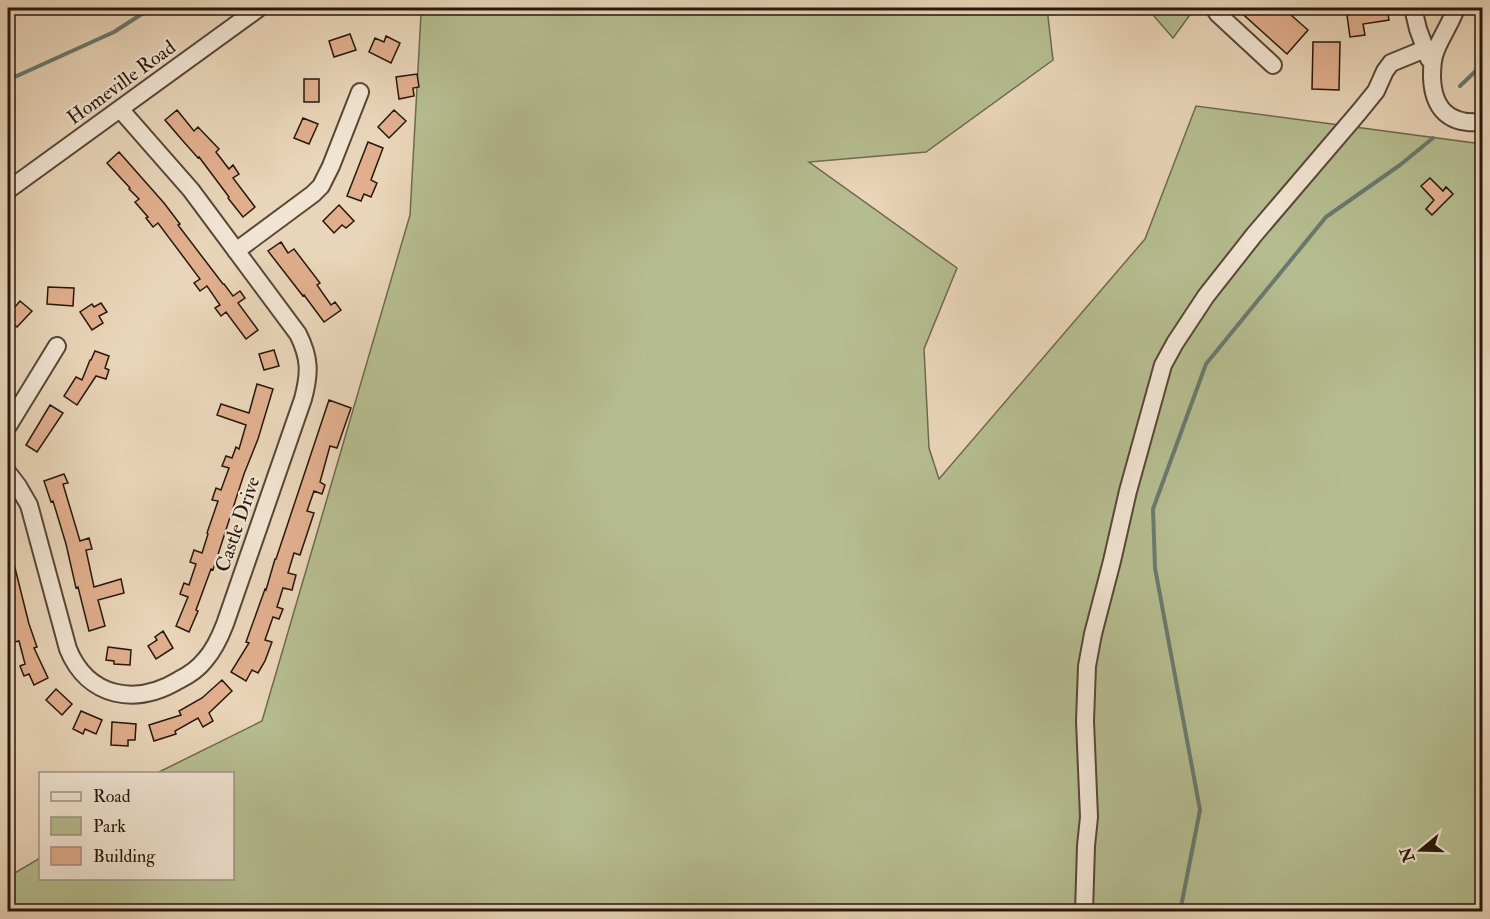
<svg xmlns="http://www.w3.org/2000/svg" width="1490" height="919" viewBox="0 0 1490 919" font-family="'IM FELL Double Pica',serif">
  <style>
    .green { fill: #b5bd90; stroke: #6e6a4e; stroke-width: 1.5 }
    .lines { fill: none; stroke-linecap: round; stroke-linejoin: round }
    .stream { stroke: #6a796d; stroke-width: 4 }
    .building { fill: #e1af8e; stroke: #27180c; stroke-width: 1.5 }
    .minor-casing { stroke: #584737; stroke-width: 20 }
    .minor { stroke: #f1e4d2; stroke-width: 16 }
    .labels { text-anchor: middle; stroke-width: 4.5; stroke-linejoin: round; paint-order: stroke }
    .street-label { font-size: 20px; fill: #27180c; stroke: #f1e4d2 }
  </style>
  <rect width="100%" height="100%" fill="#e9d5b9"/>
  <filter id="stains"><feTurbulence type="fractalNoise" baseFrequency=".00333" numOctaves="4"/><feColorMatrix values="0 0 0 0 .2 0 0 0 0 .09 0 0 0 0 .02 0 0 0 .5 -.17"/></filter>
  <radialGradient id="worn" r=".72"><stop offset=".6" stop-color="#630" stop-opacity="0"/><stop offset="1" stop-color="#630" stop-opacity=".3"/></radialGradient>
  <!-- green -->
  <path class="green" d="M399,8H1047L1053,60L926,152L809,162L957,268L924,349L929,448L939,479L1145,239L1196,106L1482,144V911L8,912V877L40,858V878H232V774L157,773L262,721L410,215L421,14Z
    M1147,8H1195L1173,38Z"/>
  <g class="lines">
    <!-- stream -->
    <path class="stream" d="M8,80L114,32L151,8
      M1460,86L1482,65
      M1180,912L1200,810L1155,568L1153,509L1206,364L1326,217L1400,165L1433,138"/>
  </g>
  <!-- building -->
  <path class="building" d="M1236,8H1283L1308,30L1287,54Z
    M1346,8H1387L1389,20L1363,24L1365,35L1350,37Z
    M350,34L356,50L334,57L329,41Z
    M386,36L400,43L391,63L369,52L375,38L384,42Z
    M1313,42H1340L1339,90L1312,89Z
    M417,74L419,87L413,88L414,96L399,99L396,77Z
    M304,79H319V102H304Z
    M177,110L194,131L198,127L219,149L216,152L229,169L233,165L239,174L233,178L255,207L243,217L228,198L229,197L199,157L198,158L183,141L165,120Z
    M394,110L406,121L389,138L378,127Z
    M303,118L318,124L309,144L294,138Z
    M368,142L383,148L371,180L377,183L371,197L364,194L361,201L347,196Z
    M119,152L164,203L180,224L178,225L223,284H224L233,296L240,291L245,298L238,303L258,330L246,339L226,312L221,316L215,308L220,305L207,286L200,291L194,283L200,279L158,223L153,227L146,218L148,217L135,202L139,199L129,189L130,188L107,163Z
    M1430,178L1443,191L1446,187L1453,194L1432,215L1426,209L1434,200L1421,186Z
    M339,205L354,221L346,228L342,225L334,233L323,221Z
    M281,242L288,253L294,249L320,283L317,285L331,305L335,302L341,310L324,322L304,295L303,296L268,251Z
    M48,287L74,288L73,306L47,304Z
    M20,301L32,311L17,327L8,319V315Z
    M101,303L107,312L99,316L103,323L92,330L80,312L92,304L94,307Z
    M274,350L279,366L264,370L259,354Z
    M95,351L109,356L105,368L109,370L106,379L96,376L77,405L64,396L76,377L82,380L90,360H91Z
    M257,384L273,389L258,439L244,474L213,570L211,569L196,610L198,611L189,632L176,626L188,597L180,594L184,583L189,585L196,564L190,562L194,550L202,553L208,534L207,533L218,501L212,500L216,488L221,490L229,468L222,466L226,456L232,458L236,447L239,449L246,425L217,415L221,404L249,413Z
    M329,400L351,408L337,448L330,446L320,482L325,485L322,494L314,491L307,511L314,513L300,555L294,553L288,573L296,575L292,590L283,588L277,607L283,609L279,619L273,617L265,640L272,642L265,661L258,673L252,670L246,681L231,672L249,643L246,642L265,589L266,590L275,559H276Z
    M50,405L63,413L37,452L26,445Z
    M64,474L68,483L63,484L80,541L89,538L92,549L86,550L94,587L121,579L124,593L98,600L105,626L89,631L78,587L76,588L66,544L53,501L51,502L44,481Z
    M11,552L29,624L37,647L34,648L48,678L34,685L29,674L24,676L20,666L25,664L19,641L10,643L8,637V630L14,629L8,605V553Z
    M163,631L173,648L156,659L148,646L157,640L155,637Z
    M108,647L131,650L130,665L114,664V661L106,660Z
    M222,680L232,691L209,713L213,721L203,727L198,718L175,731L176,734L154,741L149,725L181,715L179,711L202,698Z
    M56,689L72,704L62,715L46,700Z
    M81,711L102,720L96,734L85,729L83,734L73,729Z
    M112,722L136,724L135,740H128V746L111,745Z"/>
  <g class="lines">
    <defs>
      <path id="minor" d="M1214,8L1218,14L1273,65
        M1413,8L1418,29L1429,59
        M1456,8C1451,23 1442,35 1436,50C1432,59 1432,68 1432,77C1433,109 1449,125 1482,122
        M8,190L259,8
        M236,251L313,194L321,186L331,166L360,92
        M8,426L57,346
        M8,473L18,486L29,505L68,649C88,698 136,706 179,680C189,675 198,669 205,660C214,650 220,637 225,624L303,399C310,373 310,358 298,334L191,190L120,109
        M1084,912L1086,846L1089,817L1085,721L1087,666L1093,634L1112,561L1128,491L1163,365L1175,343L1206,296L1254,235L1359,112L1376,91L1385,71L1391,63L1425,49"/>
    </defs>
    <!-- minor casing -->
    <use href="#minor" class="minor-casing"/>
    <!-- minor -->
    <use href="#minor" class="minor"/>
  </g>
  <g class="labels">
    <!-- street labels -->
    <g class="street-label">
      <text transform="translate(121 82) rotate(-36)" y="7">Homeville Road</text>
      <text transform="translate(237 524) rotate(-71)" y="7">Castle Drive</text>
    </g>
  </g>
  <!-- margin -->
  <rect width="1490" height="919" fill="none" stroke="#e9d5b9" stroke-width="30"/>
  <rect x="9" y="9" width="1472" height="901" fill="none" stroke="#27180c" stroke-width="3"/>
  <rect x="15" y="15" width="1460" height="889" fill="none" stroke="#27180c" stroke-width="1.5"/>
  <!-- legend -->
  <rect x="39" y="772" width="195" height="108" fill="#f1e4d2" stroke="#a09283" stroke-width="1.5"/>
  <rect x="51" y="792" width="30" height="9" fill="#f1e4d2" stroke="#a09283" stroke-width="1.5"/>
  <text x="93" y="802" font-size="18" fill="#27180c">Road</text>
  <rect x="51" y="817" width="30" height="18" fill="#b5bd90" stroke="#a09283" stroke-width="1.5"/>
  <text x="93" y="832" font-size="18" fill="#27180c">Park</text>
  <rect x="51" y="847" width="30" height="18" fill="#e1af8e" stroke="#a09283" stroke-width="1.5"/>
  <text x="93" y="862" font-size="18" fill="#27180c">Building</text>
  <!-- north arrow -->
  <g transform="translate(1421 850) rotate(251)" stroke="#f1e4d2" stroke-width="4.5" paint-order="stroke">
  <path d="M0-4.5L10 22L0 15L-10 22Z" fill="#27180c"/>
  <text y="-9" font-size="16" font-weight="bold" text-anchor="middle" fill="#27180c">N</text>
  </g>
  <rect width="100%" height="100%" filter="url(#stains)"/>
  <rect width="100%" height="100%" fill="url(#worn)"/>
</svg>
